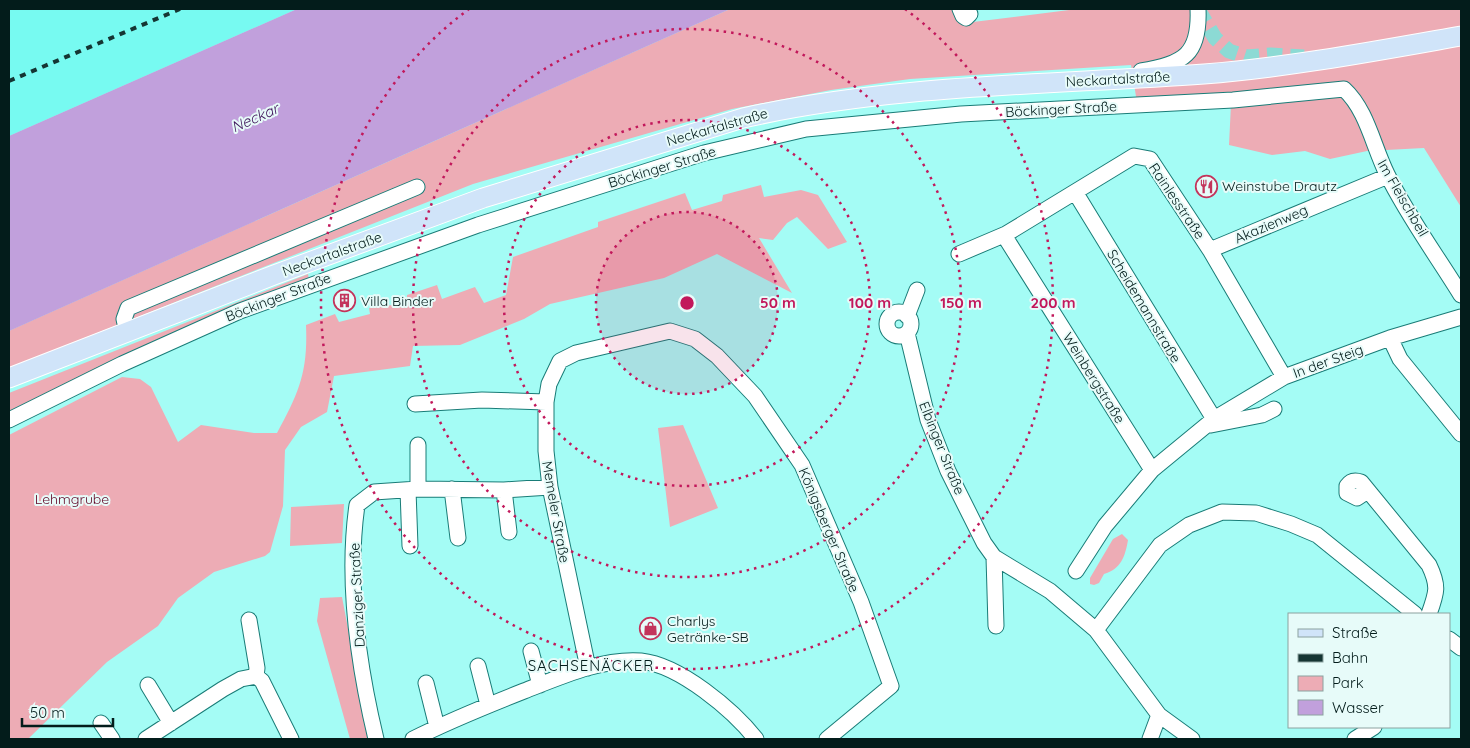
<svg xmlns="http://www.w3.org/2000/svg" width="1470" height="748" viewBox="0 0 1470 748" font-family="Quicksand,sans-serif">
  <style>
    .built { fill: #77faf1 }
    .green { fill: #edacb5 }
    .water { fill: #c1a0dc }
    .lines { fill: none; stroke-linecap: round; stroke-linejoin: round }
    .minor-tunnel { stroke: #8cdad4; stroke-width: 15; stroke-dasharray: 15 8; stroke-linecap: butt }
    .minor-casing { stroke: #197c77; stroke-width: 17 }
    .major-casing { stroke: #fff; stroke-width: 21 }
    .minor { stroke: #fff; stroke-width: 15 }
    .major { stroke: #d0e4f9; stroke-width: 19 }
    .rail { stroke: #153533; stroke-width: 4; stroke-dasharray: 6 6; stroke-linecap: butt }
    .ring { fill: none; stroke: #c2185b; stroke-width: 2.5; stroke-dasharray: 2.5 5 }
    .labels { text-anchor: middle; stroke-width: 4; stroke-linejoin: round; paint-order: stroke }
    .street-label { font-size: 14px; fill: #031c1b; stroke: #e7fbf9 }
    .poi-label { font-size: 14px; fill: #031c1b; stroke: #e7fbf9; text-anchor: start }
    .park-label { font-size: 14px; fill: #600524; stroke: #e7fbf9 }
    .water-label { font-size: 15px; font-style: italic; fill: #40155b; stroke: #e7fbf9 }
    .neighbourhood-label { font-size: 15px; letter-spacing: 1px; fill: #031c1b; stroke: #e7fbf9 }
    .centre { fill: #c2185b; stroke: #e7fbf9; stroke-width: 2.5 }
    .ring-label { font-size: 15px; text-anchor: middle; font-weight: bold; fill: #c2185b; stroke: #e7fbf9; stroke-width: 4; stroke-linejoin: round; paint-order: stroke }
  </style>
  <rect width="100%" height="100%" fill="#a4fcf5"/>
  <!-- built -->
  <path class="built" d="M9,9H297L9,136Z"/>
  <!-- green -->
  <path class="green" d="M730,9H967L973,22L1077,9H1461V207L1424,148L1367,151L1330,159L1305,151L1272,155L1229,145L1231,104L1138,109L1131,65L910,79L831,90L732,109L473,184L9,368V331L13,329Z
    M761,185L764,197L801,190L818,195L847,242L828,249L797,217L787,223L773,240L759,238L792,293L717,254L664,278L550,304L524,319L460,345L413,346L410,366L334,376L327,412L301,427L285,450L283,506L270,552L265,556L214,572L178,598L158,626L107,662L28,739H9V435L122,377L140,379L151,387L178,442L201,425L254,433H277C299,393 308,372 306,325L335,314L339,322L370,314L369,308L407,303V295L437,285L442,299L475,287L484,303L506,295L513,257L598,227V222L685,193L692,210L722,201L723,195Z
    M308,274L309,280L154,341L84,375L9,416V393Z
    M683,425L718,508L670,527L658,428Z
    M344,504L342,543L290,546L291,507Z
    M1122,534L1128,540C1125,557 1121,569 1104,574L1099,583L1094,585L1090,584V578L1113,539Z
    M342,597L369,739H350L317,621L320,598Z"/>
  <!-- water -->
  <path class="water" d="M297,9H730L9,331V136Z"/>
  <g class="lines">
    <!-- minor-tunnel -->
    <path class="minor-tunnel" d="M1198,9L1215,38L1229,51L1247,57L1271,55L1304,57"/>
    <defs>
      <path id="minor" d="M960,9L963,16L966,18L970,14
        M1141,71C1184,64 1200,54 1198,9
        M1075,192L1214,419
        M1006,234L1007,240L1152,470
        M1210,250L1388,176
        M959,254L1006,234L1134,156L1150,159L1210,250L1284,377
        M887 324a12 12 0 1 1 24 0a12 12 0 1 1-24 0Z
        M907,316L917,290
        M127,332L124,319L128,308L417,187
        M907,333L928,420L948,471L984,543L994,557L1050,591L1096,630L1159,715L1192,739
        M1390,338L1400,359L1461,434
        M415,404L482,400L546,402
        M9,420L122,364L240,311L478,225L704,153L806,129L961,114L1233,100L1344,89C1367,110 1373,146 1387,174C1407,215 1437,256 1461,295
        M1211,425L1262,415L1274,409
        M1364,488L1363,494L1357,498L1347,493V486C1351,480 1355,480 1361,482L1429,565C1439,586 1437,592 1429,614
        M418,489V445
        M452,489L458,538
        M408,490L410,546
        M504,490L509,532
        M994,557L996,626
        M1076,571L1105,526L1152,470L1214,419L1284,377L1390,338L1461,317
        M249,620L257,668L256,676
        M1096,630L1160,545L1189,525L1222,512L1256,513L1291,524L1317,535L1415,614
        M1449,639L1461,648
        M531,651L540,685
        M478,666L488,705
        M588,668L550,487L546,451V402L549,384L560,361L576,353L670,331L695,339L717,356L755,396L802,465L861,602L891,686L827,739
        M426,683L437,727
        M148,685L171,723
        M101,723L112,739
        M146,739L223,689L241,679L256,676L262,681L291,739
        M376,739C358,664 346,582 357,505L374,492L418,489L504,490L550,487
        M413,739C449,721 486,706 524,691C560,677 602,658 641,661C680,665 733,710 756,739
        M1150,739L1159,715
        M1355,739L1374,727"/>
      <path id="major" d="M9,378L274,275L483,198L743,118C894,84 1050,85 1204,74C1291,67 1376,51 1461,36"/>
    </defs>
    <!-- minor casing -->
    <use href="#minor" class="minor-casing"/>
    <!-- major casing -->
    <use href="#major" class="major-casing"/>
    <!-- minor -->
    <use href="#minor" class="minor"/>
    <!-- major -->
    <use href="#major" class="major"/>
    <!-- rail -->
    <path class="rail" d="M9,81L180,9"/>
  </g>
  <!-- distance rings -->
  <circle cx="687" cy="303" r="91" fill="#c2185b" fill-opacity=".12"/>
  <g class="ring">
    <circle cx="687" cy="303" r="91"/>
    <circle cx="687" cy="303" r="183"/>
    <circle cx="687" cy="303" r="274"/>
    <path d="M905 9A366 366 0 1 1 469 9"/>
  </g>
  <!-- icons -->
  <defs>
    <symbol id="restaurant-ring" viewBox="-11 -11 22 22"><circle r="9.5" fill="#e7fbf9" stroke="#c3345b" stroke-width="1.5"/><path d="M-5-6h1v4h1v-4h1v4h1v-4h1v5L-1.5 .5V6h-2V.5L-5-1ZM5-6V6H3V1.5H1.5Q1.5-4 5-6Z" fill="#c3345b"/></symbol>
    <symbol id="building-ring" viewBox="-11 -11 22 22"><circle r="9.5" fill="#e7fbf9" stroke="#c3345b" stroke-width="1.5"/><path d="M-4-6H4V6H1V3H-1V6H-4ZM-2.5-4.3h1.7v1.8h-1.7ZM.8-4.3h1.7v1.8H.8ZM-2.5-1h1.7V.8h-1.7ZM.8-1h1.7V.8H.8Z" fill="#c3345b"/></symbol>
    <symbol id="shop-ring" viewBox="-11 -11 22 22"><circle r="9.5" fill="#e7fbf9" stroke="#c3345b" stroke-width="1.5"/><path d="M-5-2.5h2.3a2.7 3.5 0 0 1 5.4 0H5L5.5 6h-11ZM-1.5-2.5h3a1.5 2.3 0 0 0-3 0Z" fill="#c3345b"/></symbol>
  </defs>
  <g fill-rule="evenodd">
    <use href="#restaurant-ring" x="1194" y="174" width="25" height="25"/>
    <use href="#building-ring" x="332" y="288" width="25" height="25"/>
    <use href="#shop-ring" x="638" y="616" width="25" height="25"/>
  </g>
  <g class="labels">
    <!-- street labels -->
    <g class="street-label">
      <text transform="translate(1118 79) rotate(-3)" y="5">Neckartalstraße</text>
      <text transform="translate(1061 109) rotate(-3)" y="5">Böckinger Straße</text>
      <text transform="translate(717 127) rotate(-16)" y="5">Neckartalstraße</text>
      <text transform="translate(662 167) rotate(-17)" y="5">Böckinger Straße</text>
      <text transform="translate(1403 198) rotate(60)" y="5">Im Fleischbeil</text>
      <text transform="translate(1177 201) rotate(56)" y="5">Rainlesstraße</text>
      <text transform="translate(1271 224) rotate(-23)" y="5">Akazienweg</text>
      <text transform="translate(332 254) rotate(-20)" y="5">Neckartalstraße</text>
      <text transform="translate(278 297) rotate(-21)" y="5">Böckinger Straße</text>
      <text transform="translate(1144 306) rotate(59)" y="5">Scheidemannstraße</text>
      <text transform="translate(1328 361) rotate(-20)" y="5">In der Steig</text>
      <text transform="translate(1094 378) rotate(58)" y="5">Weinbergstraße</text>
      <text transform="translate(942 448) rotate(68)" y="5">Elbinger Straße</text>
      <text transform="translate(556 512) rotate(80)" y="5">Memeler Straße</text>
      <text transform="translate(829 530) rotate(67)" y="5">Königsberger Straße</text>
      <text transform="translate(357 595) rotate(-93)" y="5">Danziger Straße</text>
    </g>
    <!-- poi labels -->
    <g class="poi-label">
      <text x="1222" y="191">Weinstube Drautz</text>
      <text x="361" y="306">Villa Binder</text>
      <text x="667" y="626">Charlys<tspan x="667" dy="16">Getränke-SB</tspan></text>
    </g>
    <!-- park labels -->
    <g class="park-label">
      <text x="72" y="504">Lehmgrube</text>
    </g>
    <!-- water labels -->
    <g class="water-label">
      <text transform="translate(255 118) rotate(-24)" y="5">Neckar</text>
    </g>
    <!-- neighbourhood labels -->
    <g class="neighbourhood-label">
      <text x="591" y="671">SACHSENÄCKER</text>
    </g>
  </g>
  <circle cx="687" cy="303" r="8" class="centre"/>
  <g class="ring-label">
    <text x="778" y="308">50 m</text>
    <text x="870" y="308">100 m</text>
    <text x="961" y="308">150 m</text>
    <text x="1053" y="308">200 m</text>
  </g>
  <!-- border -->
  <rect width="1470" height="748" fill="none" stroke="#031c1b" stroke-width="20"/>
  <!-- legend -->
  <rect x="1288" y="613" width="162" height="115" fill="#e7fbf9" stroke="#8ca2a0"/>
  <rect x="1298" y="629" width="25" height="8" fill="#d0e4f9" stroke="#8ca2a0"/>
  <text x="1332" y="638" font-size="15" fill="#031c1b">Straße</text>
  <rect x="1298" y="654" width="25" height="8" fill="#153533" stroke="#8ca2a0"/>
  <text x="1332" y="663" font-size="15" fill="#031c1b">Bahn</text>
  <rect x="1298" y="676" width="25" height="15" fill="#edacb5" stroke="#8ca2a0"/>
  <text x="1332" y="688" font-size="15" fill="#031c1b">Park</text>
  <rect x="1298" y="700" width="25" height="15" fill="#c1a0dc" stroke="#8ca2a0"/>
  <text x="1332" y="713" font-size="15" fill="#031c1b">Wasser</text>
  <!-- scale -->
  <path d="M22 718v8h91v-8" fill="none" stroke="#031c1b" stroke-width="2.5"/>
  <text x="30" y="718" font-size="15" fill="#031c1b" stroke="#e7fbf9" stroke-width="4" paint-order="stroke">50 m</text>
</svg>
